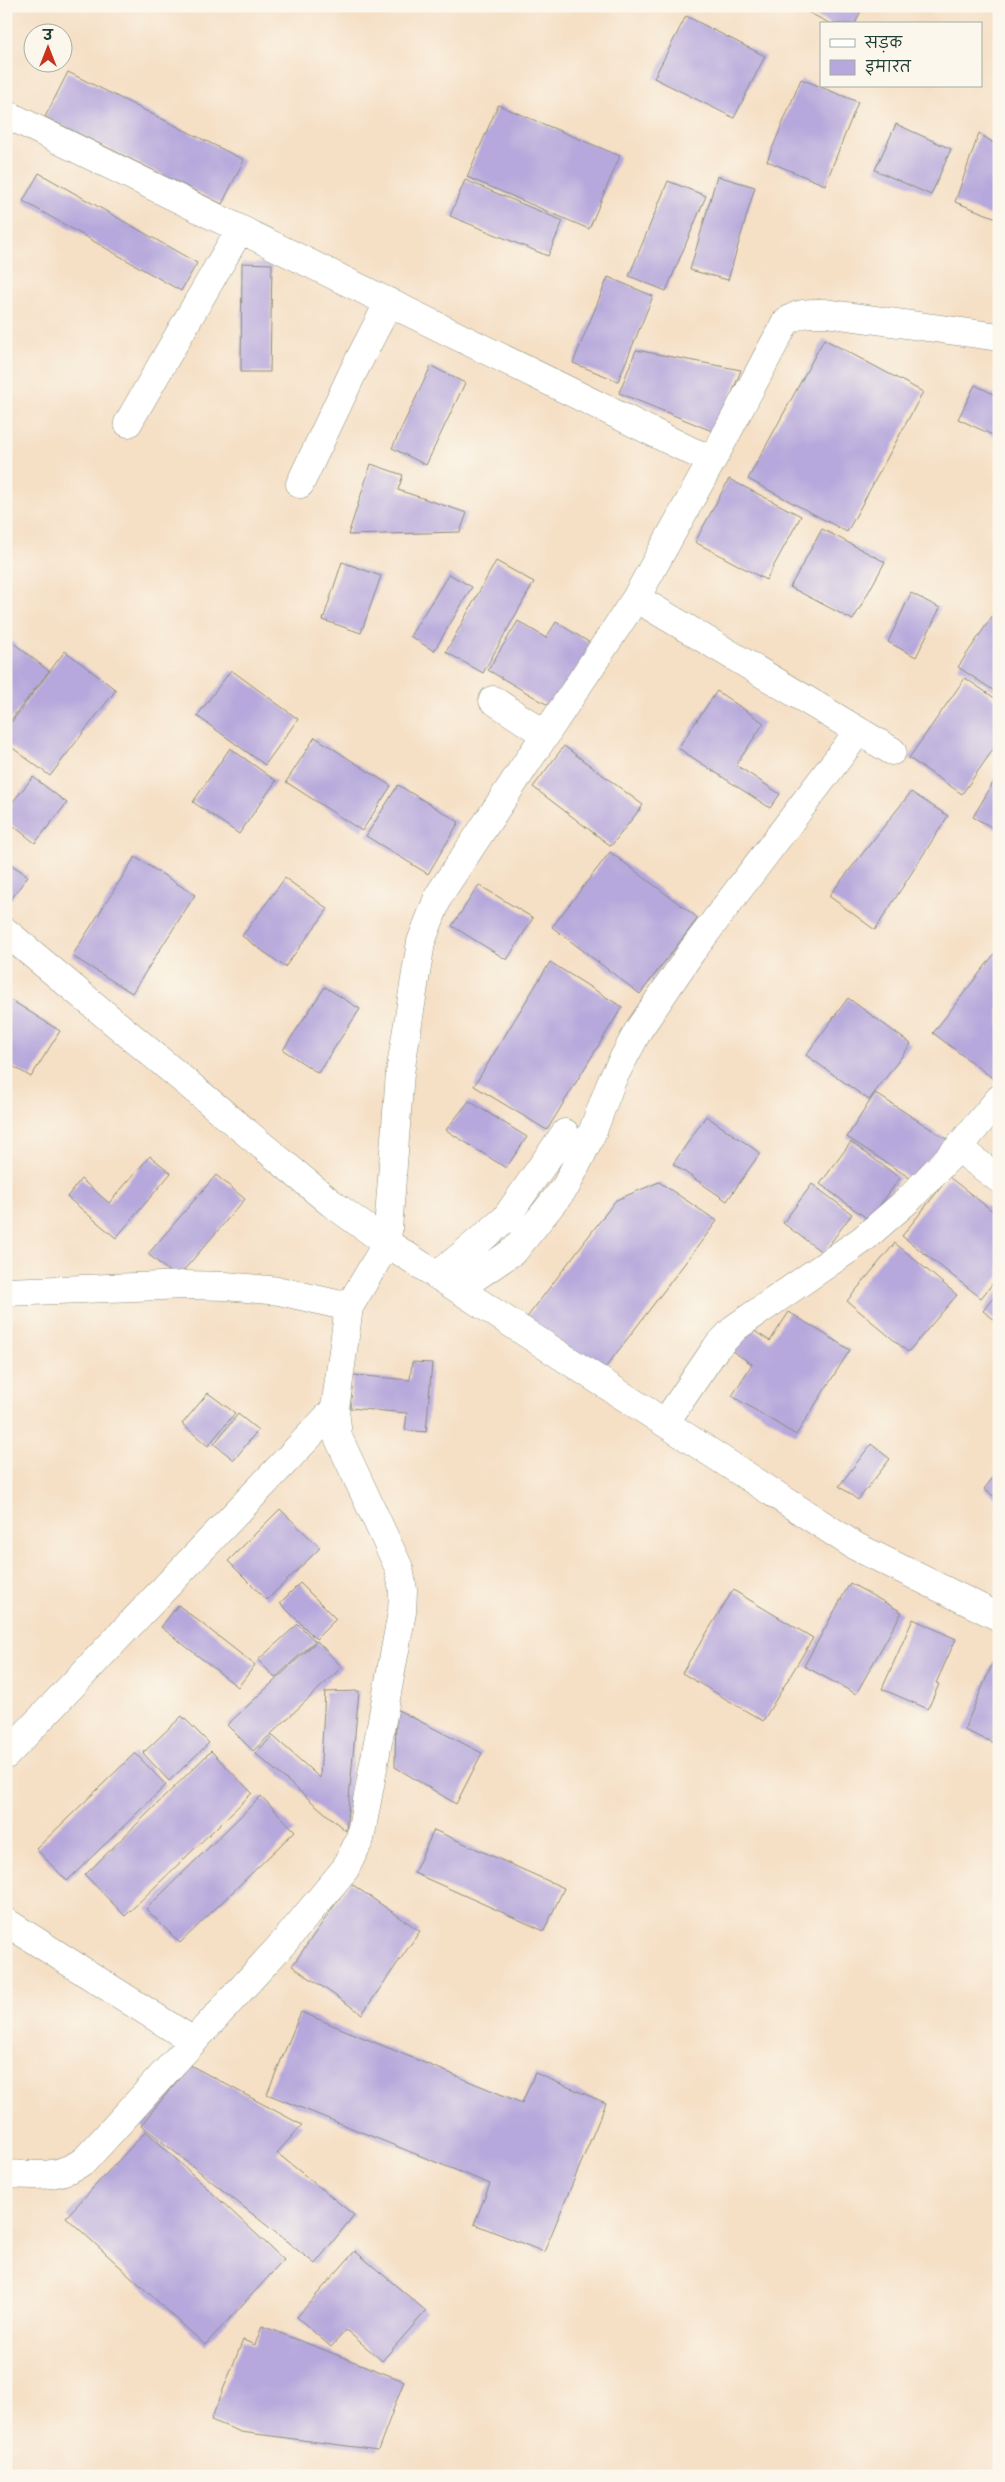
<svg xmlns="http://www.w3.org/2000/svg" width="1005" height="2482" viewBox="0 0 1005 2482" font-family="Delius,'Playpen Sans Deva',sans-serif">
  <style>
    .building { fill: #b6a8dc }
    .lines { fill: none; stroke-linecap: round; stroke-linejoin: round }
    .minor-casing { stroke: #8a8e7c; stroke-width: 29 }
    .minor { stroke: #fff; stroke-width: 28 }
  </style>
  <rect width="100%" height="100%" fill="#fbf7ec"/>
  <filter id="ink" filterUnits="userSpaceOnUse"><feTurbulence type="fractalNoise" baseFrequency=".02" numOctaves="2"/><feDisplacementMap in="SourceGraphic" scale="10" xChannelSelector="R" yChannelSelector="G"/><feConvolveMatrix kernelMatrix="1 2 1 2 8 2 1 2 1" color-interpolation-filters="sRGB"/></filter>
  <filter id="wash" filterUnits="userSpaceOnUse"><feTurbulence type="fractalNoise" baseFrequency=".0096" numOctaves="4" result="noise"/><feDisplacementMap in="SourceGraphic" scale="20" xChannelSelector="R" yChannelSelector="G"/><feGaussianBlur stdDeviation="1.12" result="paint"/><feColorMatrix in="noise" values="0 0 0 0 0 0 0 0 0 0 0 0 0 0 0 0 0 1.4 0 .05"/><feComposite in="paint" operator="in"/></filter>
  <g filter="url(#wash)">
    <rect width="100%" height="100%" fill="#f5dfc5"/>
    <g id="blocks">
      <!-- building -->
      <path class="building" d="M796,6H863L855,24H831Z
        M686,16L765,56L734,118L654,78Z
        M68,72L244,160L222,204L45,117Z
        M801,79L858,102L825,185L767,161Z
        M498,105L620,156L589,229L467,177Z
        M896,124L951,149L931,195L875,170Z
        M979,133L999,147V219L955,202Z
        M39,173L197,263L181,291L23,201Z
        M717,176L755,187L728,280L690,270Z
        M465,180L563,221L548,256L450,216Z
        M668,181L706,196L666,291L629,276Z
        M242,263L272,264L270,372H241Z
        M608,277L653,296L618,381L573,363Z
        M824,339L923,392L847,532L748,479Z
        M636,350L741,370L717,433L619,393Z
        M431,366L465,383L426,465L392,448Z
        M975,385L999,397V438L958,419Z
        M371,464L403,475L398,490L467,513L460,532L348,535Z
        M729,479L801,516L766,580L695,542Z
        M822,529L885,562L853,620L790,587Z
        M496,561L534,582L483,673L446,652Z
        M342,562L381,576L361,633L323,620Z
        M449,574L472,587L434,651L410,636Z
        M911,593L940,608L916,657L888,642Z
        M999,606V694L958,667Z
        M518,621L546,638L556,622L592,644L553,708L488,670Z
        M6,637L49,671L6,726Z
        M65,651L116,690L50,776L6,743V729Z
        M231,670L298,719L265,765L197,716Z
        M965,678L999,701V741L962,794L909,758Z
        M717,691L764,723L736,765L780,794L770,808L678,748Z
        M315,737L391,786L362,831L286,782Z
        M564,746L643,805L611,846L533,787Z
        M230,748L276,781L239,834L193,802Z
        M999,773V831L973,817Z
        M33,777L67,803L35,843L6,820V810Z
        M398,785L459,822L428,874L366,836Z
        M911,792L948,816L875,930L829,896Z
        M610,852L698,918L640,994L552,927Z
        M135,857L195,895L132,993L72,956Z
        M6,861L28,876L6,906Z
        M285,878L328,909L285,967L242,936Z
        M479,885L533,918L507,960L452,926Z
        M999,948V1083L933,1033Z
        M550,962L622,1007L547,1130L474,1086Z
        M325,987L360,1009L318,1073L283,1050Z
        M848,998L911,1044L869,1100L806,1055Z
        M11,1000L60,1031L31,1077L6,1062V1006Z
        M875,1093L948,1140L919,1184L847,1137Z
        M469,1101L527,1137L506,1168L446,1130Z
        M706,1116L760,1153L727,1201L673,1164Z
        M851,1142L900,1178L869,1220L820,1184Z
        M150,1156L171,1173L116,1238L67,1197L81,1179L109,1203Z
        M216,1175L245,1199L177,1278L148,1254Z
        M949,1177L999,1216V1276L981,1298L902,1236Z
        M659,1182L717,1221L599,1376L525,1320L616,1200Z
        M812,1184L852,1214L823,1253L783,1223Z
        M895,1243L957,1295L908,1352L847,1301Z
        M999,1290V1323L983,1311Z
        M789,1312L850,1350L796,1435L732,1396L752,1364L732,1351L748,1327L770,1341Z
        M412,1362L432,1363L426,1432L405,1430L407,1413L350,1408L353,1375L410,1380Z
        M208,1393L235,1413L208,1446L182,1424Z
        M238,1414L258,1430L234,1460L214,1444Z
        M871,1444L890,1459L858,1500L839,1486Z
        M999,1470V1500L984,1489Z
        M280,1509L320,1548L267,1600L228,1561Z
        M300,1583L336,1619L316,1639L280,1603Z
        M850,1583L902,1612L856,1694L804,1666Z
        M733,1590L813,1638L763,1721L682,1673Z
        M178,1605L255,1665L238,1687L161,1627Z
        M913,1619L956,1639L936,1683L939,1684L928,1709L882,1689Z
        M298,1624L315,1641L275,1678L258,1660Z
        M317,1641L342,1667L253,1751L227,1725Z
        M999,1648V1745L964,1730Z
        M359,1691L346,1831L255,1753L273,1736L320,1778L325,1692Z
        M396,1709L482,1753L456,1804L395,1767Z
        M182,1716L209,1743L169,1781L143,1753Z
        M211,1751L252,1793L125,1916L85,1875Z
        M135,1753L166,1785L67,1881L36,1849Z
        M261,1796L295,1831L180,1943L146,1909Z
        M434,1830L564,1888L544,1931L414,1873Z
        M350,1883L420,1931L362,2014L292,1966Z
        M301,2012L522,2103L535,2073L606,2103L544,2252L474,2224L490,2184L267,2094Z
        M190,2065L302,2125L277,2153L354,2215L315,2264L141,2125Z
        M146,2131L284,2260L205,2345L66,2217Z
        M355,2251L426,2311L382,2361L346,2330L331,2347L297,2317Z
        M262,2326L404,2381L378,2450L241,2432L211,2420L243,2340L255,2345Z"/>
    </g>
  </g>
  <g filter="url(#ink)">
    <use href="#blocks" fill-opacity="0" stroke="#8a8e7c" stroke-width="1"/>
    <g class="lines">
      <defs>
        <path id="minor" d="M6,114L693,452L704,456L714,454
          M128,423L240,229
          M300,484L354,370L389,302
          M636,598L892,751
          M493,700L546,735
          M6,932L331,1203L387,1243L855,1546L999,1617
          M958,1148L999,1179
          M437,1276L505,1219L565,1133
          M458,1289L515,1250L566,1186L592,1133L612,1080L639,1029L692,951L858,732
          M6,1292L186,1285L225,1286L280,1291L349,1307
          M665,1423L716,1348L736,1327L862,1240L908,1200L958,1148L999,1099
          M6,1755L335,1409
          M6,1922L193,2041
          M6,2174C37,2175 59,2179 85,2160L285,1941L345,1869L360,1839L402,1612L403,1590L399,1568L338,1437L335,1409L349,1307L387,1243L400,1073L421,942L439,895L636,598L721,444L785,323C797,312 810,313 825,313L999,337"/>
      </defs>
      <!-- minor casing -->
      <use href="#minor" class="minor-casing"/>
      <!-- minor -->
      <use href="#minor" class="minor"/>
    </g>
  </g>
  <!-- margin -->
  <rect width="1005" height="2482" fill="none" stroke="#fbf7ec" stroke-width="25"/>
  <!-- legend -->
  <rect x="820" y="22" width="162" height="65" fill="#fbf7ec" stroke="#a3ada2"/>
  <rect x="830" y="39" width="25" height="8" fill="#ffffff" stroke="#a3ada2"/>
  <text x="865" y="48" font-size="15" fill="#1f3d34">सड़क</text>
  <rect x="830" y="60" width="25" height="15" fill="#b6a8dc" stroke="#a3ada2"/>
  <text x="865" y="72" font-size="15" fill="#1f3d34">इमारत</text>
  <!-- north arrow -->
  <g transform="translate(48 48)"><circle r="24" fill="#fbf7ec" stroke="#a3ada2"/>
  <path d="M0-4L9 19L0 12L-9 19Z" fill="#c8321e"/>
  <text y="-8" font-size="14" font-weight="bold" text-anchor="middle" fill="#1f3d34">उ</text>
  </g>
</svg>
